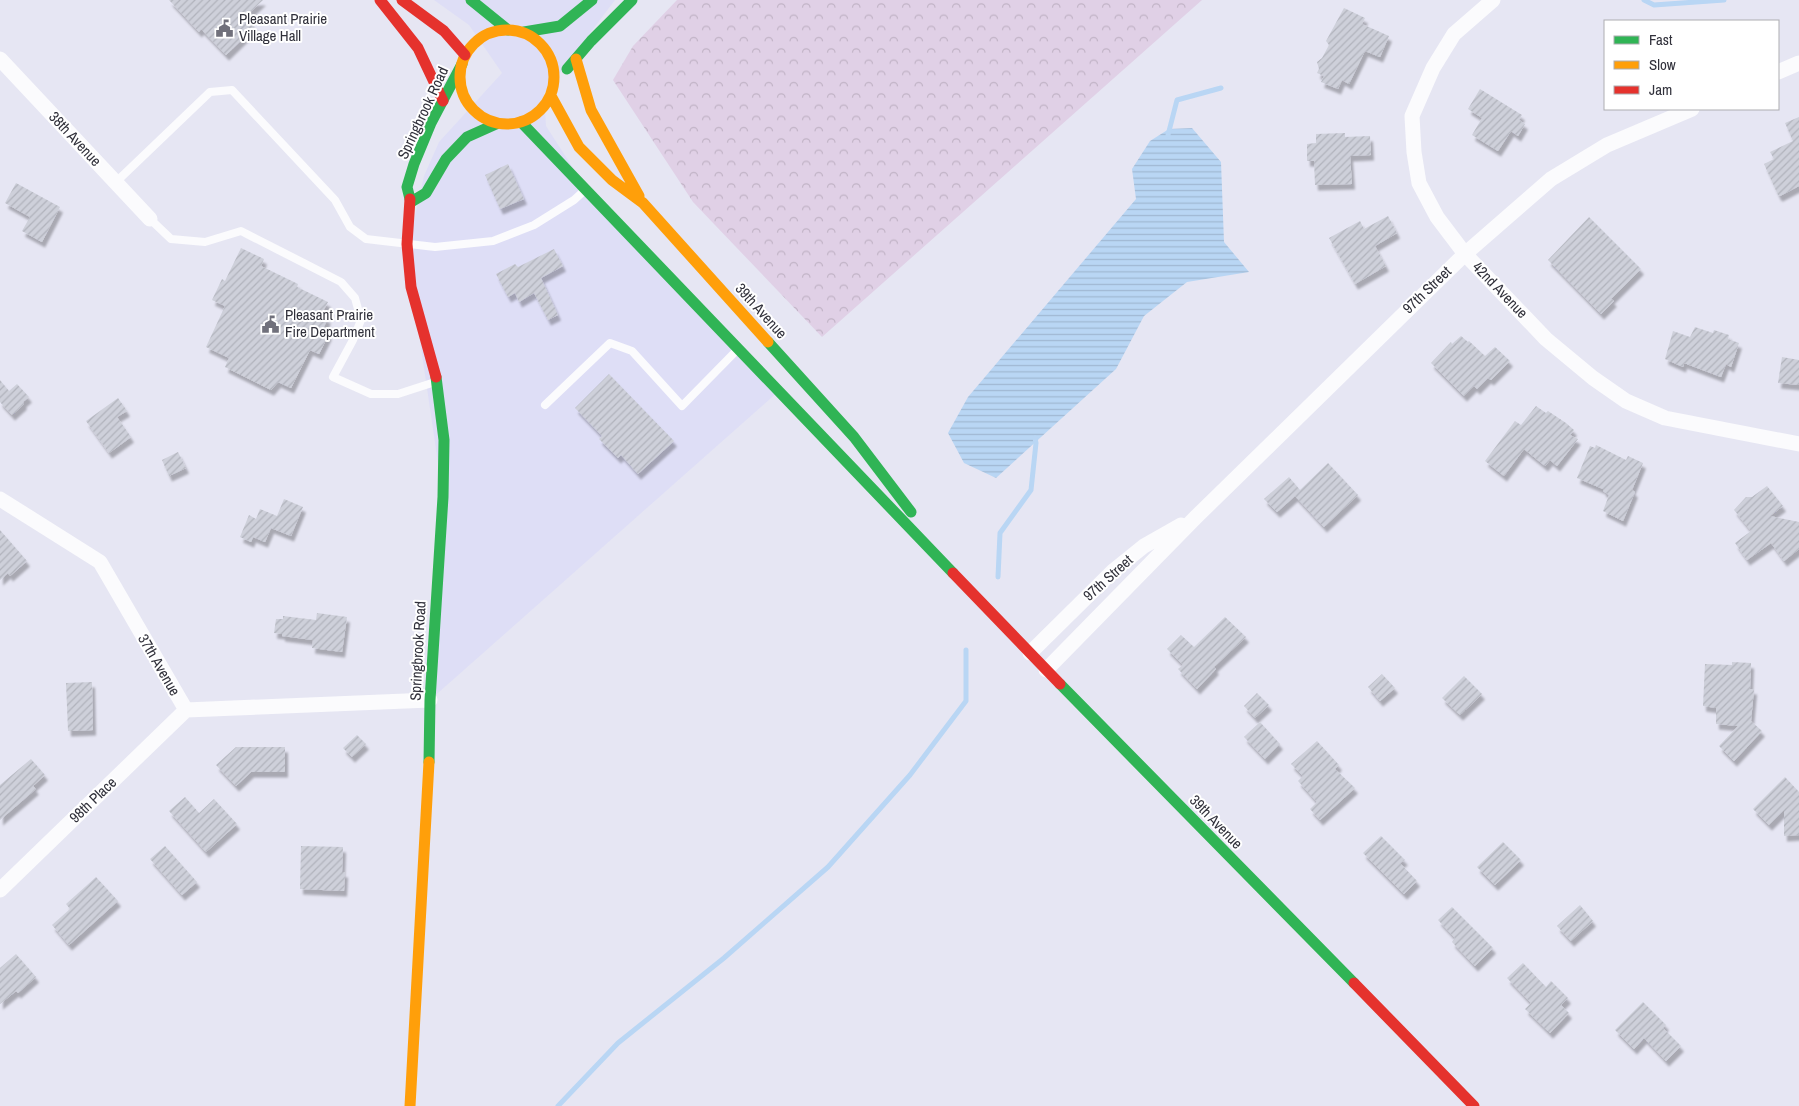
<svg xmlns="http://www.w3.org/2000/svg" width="1799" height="1106" viewBox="0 0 1799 1106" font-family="'Archivo Narrow',sans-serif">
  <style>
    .built { fill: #dedef6 }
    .forest { fill: url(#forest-crowns) }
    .water { fill: url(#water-rules) }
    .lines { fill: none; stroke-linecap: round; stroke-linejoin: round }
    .stream { stroke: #b9d6f4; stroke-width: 5 }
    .building { fill: url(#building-hatch); filter: url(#shadow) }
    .lane { stroke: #fbfbfd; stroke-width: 8 }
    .street { stroke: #fbfbfd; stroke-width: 15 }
    .fast { stroke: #30b455; stroke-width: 11 }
    .slow { stroke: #ff9f0a; stroke-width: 11 }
    .jam { stroke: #e5322d; stroke-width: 11 }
    .labels { text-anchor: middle; stroke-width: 4; stroke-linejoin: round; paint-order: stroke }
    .poi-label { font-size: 15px; fill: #31313b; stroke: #fff; text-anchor: start }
    .street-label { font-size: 15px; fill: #31313b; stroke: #fff }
  </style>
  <defs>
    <pattern id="forest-crowns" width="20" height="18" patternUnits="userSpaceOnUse" patternTransform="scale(1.25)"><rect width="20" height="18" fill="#e0d0e6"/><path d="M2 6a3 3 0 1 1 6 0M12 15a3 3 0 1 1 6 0" fill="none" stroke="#c1b3c6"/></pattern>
    <pattern id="water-rules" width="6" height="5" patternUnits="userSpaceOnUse" patternTransform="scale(1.25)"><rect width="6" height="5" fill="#b9d6f4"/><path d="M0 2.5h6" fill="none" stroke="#a0b8d2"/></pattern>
    <pattern id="building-hatch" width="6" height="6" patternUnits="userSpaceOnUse" patternTransform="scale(1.25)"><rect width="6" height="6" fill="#ced0da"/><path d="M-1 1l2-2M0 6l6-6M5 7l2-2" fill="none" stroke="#b1b3bc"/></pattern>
    <filter id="shadow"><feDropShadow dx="3" dy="5.5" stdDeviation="1" flood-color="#0004"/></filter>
  </defs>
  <rect width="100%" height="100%" fill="#e6e6f3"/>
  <!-- built -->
  <path class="built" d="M434,0H615L544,94L546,126L593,199L779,391L430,700L443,497L407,252L424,176L439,142L502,73L469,25Z"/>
  <!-- forest -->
  <path class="forest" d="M677,0H1202L822,337L693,202L613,80L633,46Z"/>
  <!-- water -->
  <path class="water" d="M1192,128L1221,162L1224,242L1249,272L1187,282L1144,316L1116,369L996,478L964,463L948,433L968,397L1136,199L1132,169L1150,141L1169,129Z"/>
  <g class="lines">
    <!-- stream -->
    <path class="stream" d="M1644,0L1654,5L1724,0
      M1168,135L1177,100L1221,88
      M998,577L1000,533L1031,490L1036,443L1035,438
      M558,1106L618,1043L724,958L828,867L910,775L966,701V650"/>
  </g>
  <!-- building -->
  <path class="building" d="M169,0H263L245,17L255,27L226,55L201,29L199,32Z
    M1344,8L1365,18L1362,24L1389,36L1380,57L1365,51L1349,84L1342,80L1338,89L1321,82L1324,76L1317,73L1319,69L1317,62L1322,58L1329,45L1326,41Z
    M1480,89L1522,115L1519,120L1525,124L1518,136L1511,131L1498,151L1472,135L1482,118L1468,109Z
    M1799,117V186L1780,196L1778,195L1764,164L1774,159L1770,152L1793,141L1785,123Z
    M1345,133V137L1370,136L1371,155L1350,156L1352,184L1315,185L1314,161H1307V144L1316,143V134Z
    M508,164L524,199L500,209L485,175Z
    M16,183L60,207L42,242L22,231L30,217L5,203Z
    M1388,216L1397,233L1375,246L1386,266L1355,284L1329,238L1360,221L1364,229Z
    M1589,217L1641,269L1611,299L1614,301L1601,314L1548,260Z
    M241,248L264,259L261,266L298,284L297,287L328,302L321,315L328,318L322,331L329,334L319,354L310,350L291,388L278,382L271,390L225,367L229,358L206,347L225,306L212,300L222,279L225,281Z
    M554,249L563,266L541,278L558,315L548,320L534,293L519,302L515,293L508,297L496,274L515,264L518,267Z
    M1695,327L1713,333L1714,330L1729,335L1728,339L1739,343L1731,367L1726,364L1721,377L1684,363L1683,367L1665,359L1673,331L1690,337Z
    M1461,336L1468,342L1469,341L1485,356L1495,347L1510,361L1491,380L1488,378L1477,389L1474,386L1464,396L1431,363L1451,342L1452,344Z
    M1782,357L1799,360V385L1778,383Z
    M609,374L674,441L638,474L621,455L618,458L599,439L602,436L575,408Z
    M0,380L9,391L17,384L29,397L23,402L24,404L12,415L0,402Z
    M118,398L127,411L117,417L131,437L109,453L86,421Z
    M1536,406L1546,413L1548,411L1566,423L1574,430L1570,435L1578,439L1557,466L1550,460L1545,466L1524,449L1504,476L1485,461L1515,421L1521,425Z
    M1596,445L1626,460L1628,456L1643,463L1632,490L1635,492L1623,521L1603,511L1609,495L1603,491V489L1577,478L1590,446L1595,448Z
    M178,452L186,468L169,476L162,460Z
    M1328,463L1358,495L1324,527L1295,496L1277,512L1264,499L1289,477L1300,490Z
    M1767,486L1783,506L1770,516L1799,522V549L1784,561L1771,543L1747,560L1735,543L1751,531L1734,510L1746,497H1752Z
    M284,499L303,507L291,536L271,528L265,542L253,537L251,542L240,537L249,515L256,519L260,509L277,516Z
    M0,530L27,561L10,576L8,573L0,580Z
    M317,613L347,617L342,652L312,648L313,640L282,636V634L274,633L276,619H283V616L316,620Z
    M1225,617L1246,637L1214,667L1216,669L1197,689L1178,669L1183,665L1167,649L1181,635L1194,647Z
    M1732,662L1751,663L1750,689H1754L1751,721L1762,731L1734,761L1719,746L1738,726L1716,724V708L1703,706L1705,664L1732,665Z
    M1382,674L1395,688L1380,701L1368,687Z
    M1464,676L1482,694L1460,715L1442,698Z
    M92,682L93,730L68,731L66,683Z
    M1257,693L1269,705L1255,718L1244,706Z
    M1260,722L1280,744L1265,759L1244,737Z
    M357,735L366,744L352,757L343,748Z
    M1317,741L1339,765L1335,769L1355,788L1320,820L1310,809L1317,802L1298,781L1303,776L1291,764Z
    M236,747H285V772H251L236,786L216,765Z
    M31,759L45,775L33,786L36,789L0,820V785Z
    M1785,777L1799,792V835L1784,836V810L1769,825L1753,809Z
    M185,797L199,813L214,799L237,824L206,852L169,811Z
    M1381,836L1405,860L1400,863L1417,881L1404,894L1363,853Z
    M1503,842L1521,860L1495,885L1477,867Z
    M165,846L197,882L182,895L150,859Z
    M301,846L343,847L342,872H345L344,891L300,889Z
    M96,877L118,901L69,945L52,925L70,909L66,904Z
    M1580,905L1593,921L1571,941L1557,926Z
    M1452,907L1493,948L1475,966L1452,942L1455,938L1438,920Z
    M16,954L36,977L18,993L16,991L0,1004V968Z
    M1523,963L1546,987L1551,981L1568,998L1561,1005L1569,1013L1550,1033L1525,1009L1531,1003L1507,978Z
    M1643,1002L1666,1025L1663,1028L1681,1046L1666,1061L1644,1038L1634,1049L1615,1030Z"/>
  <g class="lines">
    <!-- lane -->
    <path class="lane" d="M115,183L210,92L232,90L335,200L350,227L366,239L435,247L493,241L534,225L574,200L585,190
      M150,219L171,239L205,242L241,231L341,282L355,298L361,320L353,340L333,377L371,394H398L435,382
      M545,405L610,343L632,351L682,406L737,350"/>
    <!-- street -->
    <path class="street" d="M1493,0L1454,34L1433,68L1412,116L1414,152L1419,183L1437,217L1465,254L1546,339L1593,378L1626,401L1665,418L1799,444
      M0,59L150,219
      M1778,72L1799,63
      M0,499L100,562L186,710L430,700
      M1030,653L1113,571L1144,546L1181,525
      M1046,670L1196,517L1465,254L1551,179L1607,145L1692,109
      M0,890L186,710"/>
    <!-- fast -->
    <path class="fast" d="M471,0L508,30
      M524,32L560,26L592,0
      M567,69L591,41L632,0
      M521,122L953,573
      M410,199L407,187L414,164L431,123L462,64
      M411,202L426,193L446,159L467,137L496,124
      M768,342L854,437L911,512
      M1060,684L1354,983
      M429,762L430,700L443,497L444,440L436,377"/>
    <!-- slow -->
    <path class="slow" d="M460 77a47 47 0 1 1 94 0a47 47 0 1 1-94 0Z
      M576,59L591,110L639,196
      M551,96L579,147L612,180L643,203L768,342
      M410,1106L429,762"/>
    <!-- jam -->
    <path class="jam" d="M380,0L418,48L443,101
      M402,0L444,31L465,55
      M410,199L407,244L411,287L436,377
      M953,573L1060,684
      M1354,983L1474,1106"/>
  </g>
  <!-- icons -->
  <defs>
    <symbol id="civic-bare" viewBox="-9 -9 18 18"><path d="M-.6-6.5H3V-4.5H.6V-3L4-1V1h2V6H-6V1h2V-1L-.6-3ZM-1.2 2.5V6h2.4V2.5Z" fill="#70707b" stroke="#fff" stroke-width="2.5" paint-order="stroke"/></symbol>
  </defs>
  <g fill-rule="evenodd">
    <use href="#civic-bare" x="212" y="16" width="25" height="25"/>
    <use href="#civic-bare" x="258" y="312" width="25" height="25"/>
  </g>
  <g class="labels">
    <!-- poi labels -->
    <g class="poi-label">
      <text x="239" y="24">Pleasant Prairie<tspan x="239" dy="17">Village Hall</tspan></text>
      <text x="285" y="320">Pleasant Prairie<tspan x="285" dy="17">Fire Department</tspan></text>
    </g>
    <!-- street labels -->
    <g class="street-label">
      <text transform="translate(423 113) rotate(-65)" y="5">Springbrook Road</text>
      <text transform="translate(75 139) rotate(47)" y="5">38th Avenue</text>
      <text transform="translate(1427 290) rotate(-44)" y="5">97th Street</text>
      <text transform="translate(1500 290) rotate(46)" y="5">42nd Avenue</text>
      <text transform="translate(761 311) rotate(48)" y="5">39th Avenue</text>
      <text transform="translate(1108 578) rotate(-42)" y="5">97th Street</text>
      <text transform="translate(418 651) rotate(-87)" y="5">Springbrook Road</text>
      <text transform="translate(159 665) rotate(60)" y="5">37th Avenue</text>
      <text transform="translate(93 800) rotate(-44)" y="5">98th Place</text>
      <text transform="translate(1216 822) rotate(46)" y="5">39th Avenue</text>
    </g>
  </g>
  <!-- legend -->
  <rect x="1604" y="20" width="175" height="90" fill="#ffffff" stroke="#adadb1"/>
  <rect x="1614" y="36" width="25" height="8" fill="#30b455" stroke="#adadb1"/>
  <text x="1649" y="45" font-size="15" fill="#31313b">Fast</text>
  <rect x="1614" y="61" width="25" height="8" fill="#ff9f0a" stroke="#adadb1"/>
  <text x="1649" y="70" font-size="15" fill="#31313b">Slow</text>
  <rect x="1614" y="86" width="25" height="8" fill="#e5322d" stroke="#adadb1"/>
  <text x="1649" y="95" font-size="15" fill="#31313b">Jam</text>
</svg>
